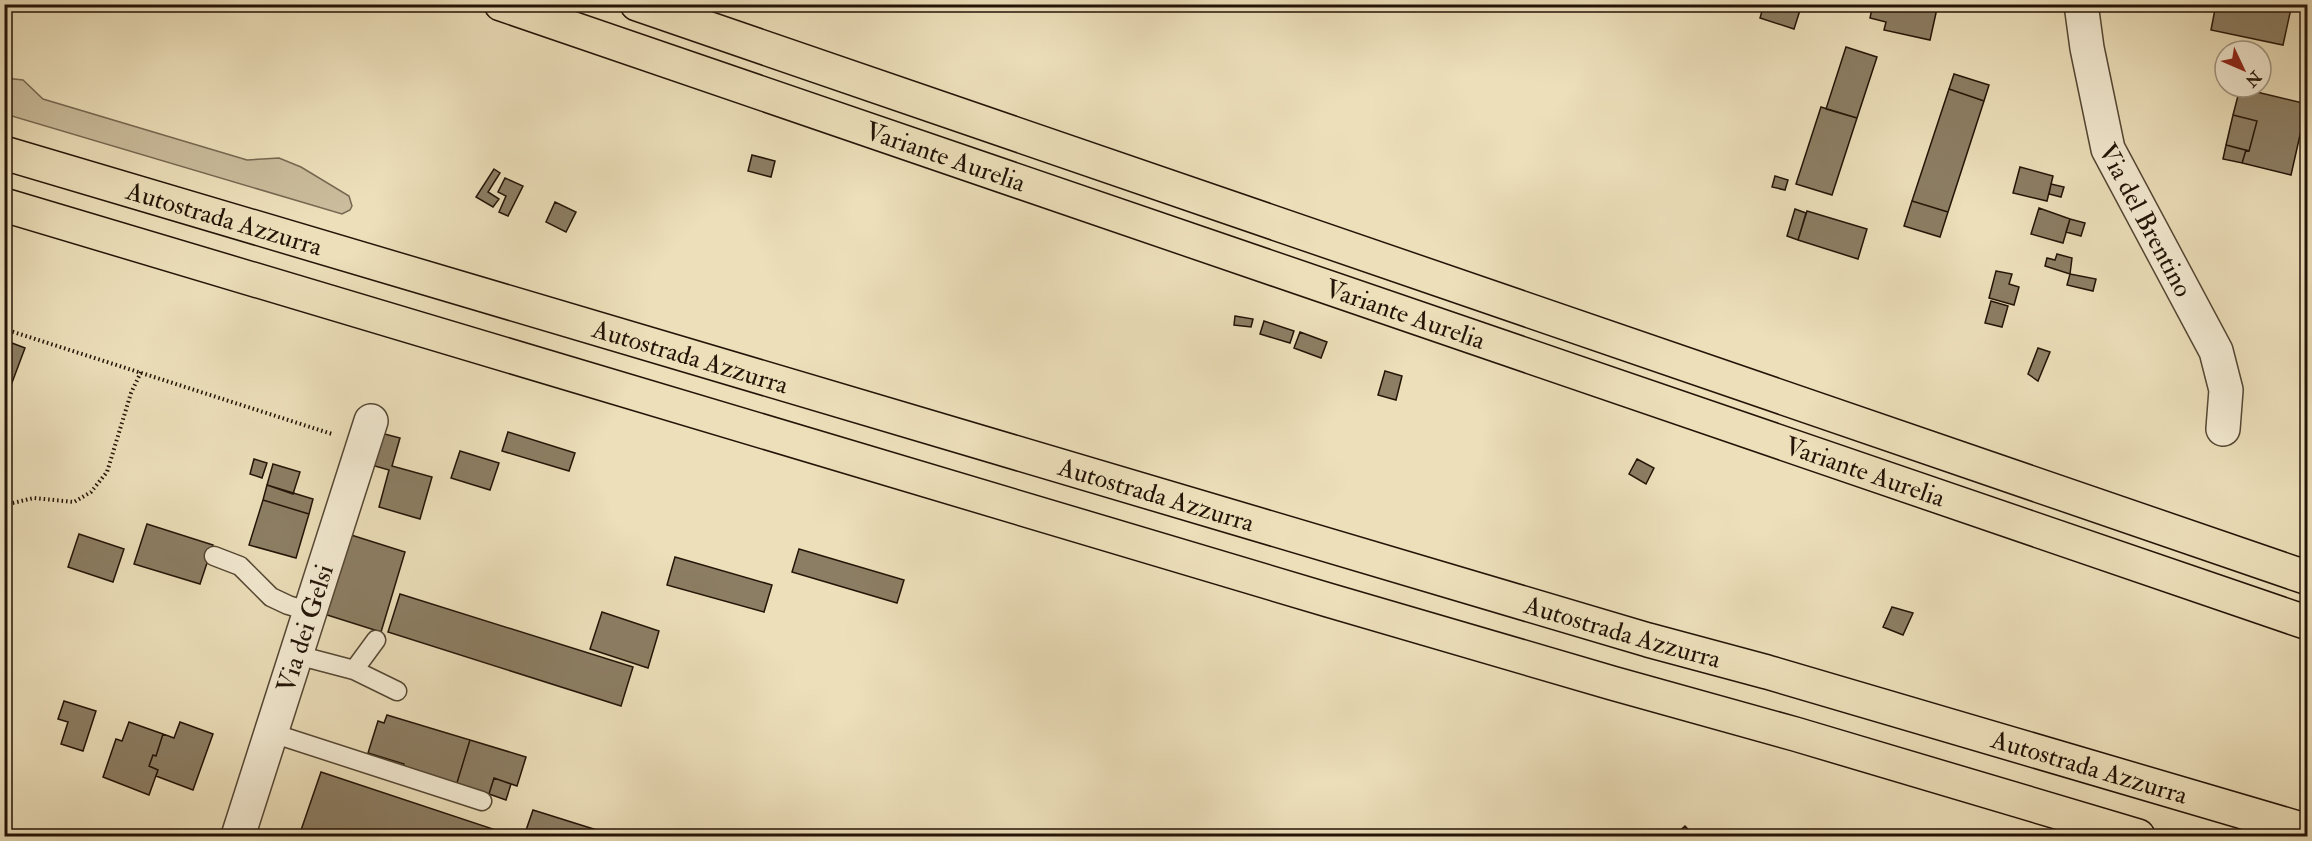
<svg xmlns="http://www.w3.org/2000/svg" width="2312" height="841" viewBox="0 0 2312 841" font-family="'IM FELL Double Pica',serif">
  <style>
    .green { fill: #cabc9c; stroke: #766852; stroke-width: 1.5 }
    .building { fill: #8c7e64; stroke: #231407; stroke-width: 1.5 }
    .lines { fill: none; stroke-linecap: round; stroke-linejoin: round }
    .service-casing { stroke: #554734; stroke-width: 21 }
    .minor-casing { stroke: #554734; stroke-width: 36 }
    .trunk-casing { stroke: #231407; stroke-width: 36 }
    .motorway-casing { stroke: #231407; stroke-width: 36 }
    .path { stroke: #231407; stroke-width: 4; stroke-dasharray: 1.5 3; stroke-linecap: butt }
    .service { stroke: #f3ead2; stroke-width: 18 }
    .minor { stroke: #f3ead2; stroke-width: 33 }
    .trunk { stroke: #ecdfba; stroke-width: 33 }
    .motorway { stroke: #ecdfba; stroke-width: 33 }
    .labels { text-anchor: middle; stroke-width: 6; stroke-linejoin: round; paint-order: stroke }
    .street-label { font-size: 26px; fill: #231407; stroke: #f3ead2 }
  </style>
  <rect width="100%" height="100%" fill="#ecdfba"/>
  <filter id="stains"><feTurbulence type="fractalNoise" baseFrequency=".00333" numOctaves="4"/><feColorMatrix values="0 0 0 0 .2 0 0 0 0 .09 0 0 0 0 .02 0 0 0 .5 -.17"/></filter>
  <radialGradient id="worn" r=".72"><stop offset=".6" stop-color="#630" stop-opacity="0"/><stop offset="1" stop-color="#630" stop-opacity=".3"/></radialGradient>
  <!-- green -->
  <path class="green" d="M5,78L23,80L43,99L247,160L279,158L301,167L349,196L352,206L350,210L342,214L5,114Z"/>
  <!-- building -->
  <path class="building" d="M1764,4H1802L1794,29L1760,18Z
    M1873,4H1938L1930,40L1884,30L1886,22L1870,18Z
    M2216,4H2292L2283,45L2211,30Z
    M2300,4H2308V11L2299,9Z
    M1846,47L1877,57L1857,118L1826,109Z
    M1954,74L1989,85L1984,101L1949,89Z
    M2240,88L2307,104L2291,175L2242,163L2246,150L2249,151L2257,121L2233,115Z
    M1949,89L1984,101L1948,212L1912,201Z
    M1821,107L1857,118L1832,195L1796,184Z
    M2233,115L2257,121L2249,151L2226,145Z
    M2226,145L2246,150L2242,163L2223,159Z
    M752,155L775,161L771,177L748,171Z
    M2020,167L2053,176L2047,201L2013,193Z
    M494,169L500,173L488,192L499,199L493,207L476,197Z
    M1775,176L1788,180L1785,190L1772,187Z
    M505,178L523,186L508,216L499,212L506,196L498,192Z
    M2051,184L2064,187L2061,197L2049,194Z
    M1912,201L1948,212L1940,237L1904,226Z
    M555,202L576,212L566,232L546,222Z
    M2039,208L2070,219L2063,243L2031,234Z
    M1795,209L1806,213L1798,240L1787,236Z
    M1807,211L1867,229L1858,259L1798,240Z
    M2070,219L2085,223L2081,236L2066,232Z
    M2057,254L2072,258L2070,274L2045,266L2047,258L2055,260Z
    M1996,271L2012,274L2009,284L2019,287L2014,305L1989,298Z
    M2070,274L2096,279L2093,291L2067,285Z
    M1991,301L2008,306L2002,327L1985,323Z
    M1235,316L1253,319L1251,327L1234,325Z
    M1264,321L1294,331L1290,343L1260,334Z
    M1300,332L1327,342L1321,358L1294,348Z
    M4,340L25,348L4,404Z
    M2038,348L2050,352L2038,381L2028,374Z
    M1385,371L1402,376L1396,400L1378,395Z
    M377,432L400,438L392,466L432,477L420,519L379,507L389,470L368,464Z
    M508,432L575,453L569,471L502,451Z
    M460,451L499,463L490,490L451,478Z
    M254,459L267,463L262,478L250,474Z
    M1637,459L1654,468L1646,484L1629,474Z
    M273,464L300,472L293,494L267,485Z
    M267,485L313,499L309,514L263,500Z
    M263,500L309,514L296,558L249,545Z
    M147,524L213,545L200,584L134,564Z
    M79,534L124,549L113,582L68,567Z
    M348,534L405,552L381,632L324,614Z
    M799,549L904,580L897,603L792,572Z
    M675,557L772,585L764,612L667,585Z
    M400,594L633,667L621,706L388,632Z
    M1892,607L1913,613L1903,635L1883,627Z
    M602,612L659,631L648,668L590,649Z
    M64,701L96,711L83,751L61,744L68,722L58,719Z
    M387,715L470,740L456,786L403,770L404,764L368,753L378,721L384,723Z
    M129,722L163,734L156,756L153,755L149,766L158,770L149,795L103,777L116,739L122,741Z
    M180,722L213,734L193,790L156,776L158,770L149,766L153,755L156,756L163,734L174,738Z
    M470,740L526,757L517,786L494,778L487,800L456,786Z
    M321,772L511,835L510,836H299Z
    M494,778L511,784L506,800L489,794Z
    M533,810L616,836H524Z
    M1685,826L1694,836H1674Z"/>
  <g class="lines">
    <defs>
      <path id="service" d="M214,556L240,566L271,597L288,605L311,612
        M297,655L354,670L397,691
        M354,670L376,640
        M272,733L482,801"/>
      <g id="minor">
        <path id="s1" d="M2081,4L2087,48L2108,149L2216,351L2226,390L2223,429"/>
        <path id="s2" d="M238,836L371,421"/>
      </g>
      <g id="trunk">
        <path id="s3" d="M501,4L2308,623"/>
        <path d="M637,4L2308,578"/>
      </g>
      <g id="motorway">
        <path id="s4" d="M4,153L1648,640L1767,672L2308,831"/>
        <path d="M4,205L1328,600L1612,683L1795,734L2138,836"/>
      </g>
    </defs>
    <!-- service casing -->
    <use href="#service" class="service-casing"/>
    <!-- minor casing -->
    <use href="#minor" class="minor-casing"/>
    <!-- trunk casing -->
    <use href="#trunk" class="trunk-casing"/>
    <!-- motorway casing -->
    <use href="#motorway" class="motorway-casing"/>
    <!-- path -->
    <path class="path" d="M4,329L332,434
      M4,505L34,498L74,502L91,492L107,472L131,393L141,372"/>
    <!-- service -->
    <use href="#service" class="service"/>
    <!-- minor -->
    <use href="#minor" class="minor"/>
    <!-- trunk -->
    <use href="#trunk" class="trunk"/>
    <!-- motorway -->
    <use href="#motorway" class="motorway"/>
  </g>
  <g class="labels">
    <!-- street labels -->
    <g class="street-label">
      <text dy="9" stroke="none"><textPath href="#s3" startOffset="470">Variante Aurelia</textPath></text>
      <text dy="9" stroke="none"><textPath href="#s4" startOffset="230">Autostrada Azzurra</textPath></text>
      <text dy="9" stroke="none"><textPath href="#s1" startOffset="228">Via del Brentino</textPath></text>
      <text dy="9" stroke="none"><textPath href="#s3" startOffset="956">Variante Aurelia</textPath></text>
      <text dy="9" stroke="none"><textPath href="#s4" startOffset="716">Autostrada Azzurra</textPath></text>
      <text dy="9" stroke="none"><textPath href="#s3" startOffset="1442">Variante Aurelia</textPath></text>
      <text dy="9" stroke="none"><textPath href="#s4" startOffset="1202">Autostrada Azzurra</textPath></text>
      <text dy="9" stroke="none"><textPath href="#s2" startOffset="218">Via dei Gelsi</textPath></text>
      <text dy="9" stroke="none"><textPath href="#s4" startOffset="1688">Autostrada Azzurra</textPath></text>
      <text dy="9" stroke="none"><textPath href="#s4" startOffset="2174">Autostrada Azzurra</textPath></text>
    </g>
  </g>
  <!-- margin -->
  <rect width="2312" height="841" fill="none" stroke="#ecdfba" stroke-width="24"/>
  <rect x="6" y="6" width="2300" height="829" fill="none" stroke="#231407" stroke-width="3"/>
  <rect x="12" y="12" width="2288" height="817" fill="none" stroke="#231407" stroke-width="1.5"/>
  <!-- north arrow -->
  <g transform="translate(2243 69) rotate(134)"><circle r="28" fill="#f3ead2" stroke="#a09481" stroke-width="1.5"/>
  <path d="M0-4.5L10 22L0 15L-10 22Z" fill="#8f2418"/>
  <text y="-9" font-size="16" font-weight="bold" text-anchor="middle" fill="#231407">N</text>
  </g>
  <rect width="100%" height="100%" filter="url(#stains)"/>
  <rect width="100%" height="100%" fill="url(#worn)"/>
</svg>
